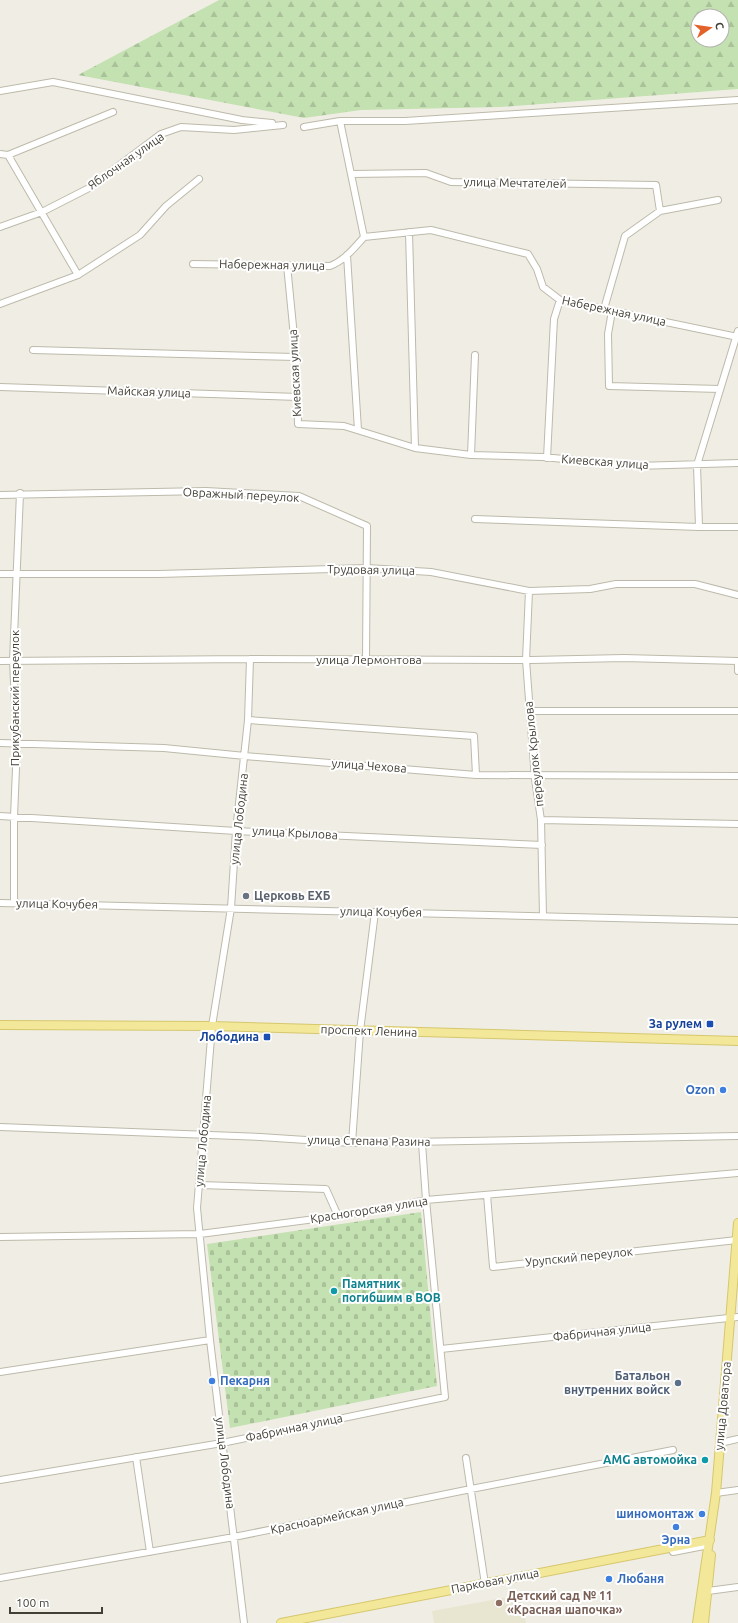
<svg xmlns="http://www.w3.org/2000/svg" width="738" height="1623" viewBox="0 0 738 1623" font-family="Ubuntu,sans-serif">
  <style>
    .education { fill: #e8e5d0 }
    .forest { fill: url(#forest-firs); fill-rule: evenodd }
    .cemetery { fill: url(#cemetery-stones) }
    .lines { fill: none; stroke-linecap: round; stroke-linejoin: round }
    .minor-casing { stroke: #bdbaab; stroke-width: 8 }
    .major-casing { stroke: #d6c76d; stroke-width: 10 }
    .minor { stroke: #fff; stroke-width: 6 }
    .major { stroke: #f3e89a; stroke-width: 8 }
    .worship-dot { fill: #6b7280; stroke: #fff; stroke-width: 1.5 }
    .transit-dot { fill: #1a4fb4; stroke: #fff; stroke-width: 1.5 }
    .shop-dot { fill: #3f7fe0; stroke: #fff; stroke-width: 1.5 }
    .culture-dot { fill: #0f9aa8; stroke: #fff; stroke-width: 1.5 }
    .service-dot { fill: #5c6f8a; stroke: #fff; stroke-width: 1.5 }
    .education-dot { fill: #8d6e63; stroke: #fff; stroke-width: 1.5 }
    .labels { text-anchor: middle; stroke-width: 4; stroke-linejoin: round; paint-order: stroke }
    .street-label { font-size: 12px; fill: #423f35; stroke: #fff }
    .worship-label { font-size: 12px; font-weight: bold; fill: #5b616d; stroke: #fff; text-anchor: start }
    .transit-label { font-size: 12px; font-weight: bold; fill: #164399; stroke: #fff; text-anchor: end }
    .shop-label { font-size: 12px; font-weight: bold; fill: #366cbe; stroke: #fff; text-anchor: end }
    .culture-label { font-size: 12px; font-weight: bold; fill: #0d838f; stroke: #fff; text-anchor: start }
    .service-label { font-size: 12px; font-weight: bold; fill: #4e5e75; stroke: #fff; text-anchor: end }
    .education-label { font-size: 12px; font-weight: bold; fill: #785e54; stroke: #fff; text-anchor: start }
  </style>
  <defs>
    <pattern id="forest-firs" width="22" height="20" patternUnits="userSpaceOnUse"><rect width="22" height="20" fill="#c4e1b1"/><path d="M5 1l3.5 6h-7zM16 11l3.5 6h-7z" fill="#aac299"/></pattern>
    <pattern id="cemetery-stones" width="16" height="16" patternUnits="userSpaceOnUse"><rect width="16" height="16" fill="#c4e1b1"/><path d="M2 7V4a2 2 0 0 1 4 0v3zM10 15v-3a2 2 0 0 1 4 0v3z" fill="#aac299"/></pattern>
  </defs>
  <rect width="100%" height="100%" fill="#f0eee4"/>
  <!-- education -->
  <path class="education" d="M520,1595L526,1623H434L432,1611Z"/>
  <!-- forest -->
  <path class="forest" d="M219,0H738V89L501,107L361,110L304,118L78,75ZM698,16H722V40H698Z"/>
  <!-- cemetery -->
  <path class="cemetery" d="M421,1212L437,1386L230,1428L207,1244Z"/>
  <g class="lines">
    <defs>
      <path id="minor" d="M0,91L53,82L242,120L272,123
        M340,121L364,237
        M304,127L340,121H405L738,100
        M0,154L8,155L113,112
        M8,155L78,275
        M351,174L426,173L451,182L656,185L660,211
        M0,227L42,212L89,188L161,134L181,127L234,130L283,125
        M409,232L415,448
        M347,255L358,430
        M193,264L330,266C344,261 354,248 364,237L431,230L528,254L537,269L543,287L560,300L738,337
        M287,265L296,357L298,424L344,426L415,448L471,455L543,457L636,466L738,463
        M0,304L78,275L140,235L166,206L199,179
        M604,309L625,236L660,211L718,200
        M612,311L608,334L609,386L720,389
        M33,350L296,357
        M0,387L298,397
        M471,455L475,355
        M547,458L554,319L560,300
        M0,495L206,491L299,496L367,526L366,660
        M475,519L699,527H738
        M699,527L697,465L738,331
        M0,574H159L367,568L431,572L529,591L590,589L616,584H695L738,595
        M529,591L526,660L535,779L541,820L543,916
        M0,661L250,659L531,660L624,658L738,661
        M738,661V671
        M530,711H738
        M248,720L474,736L476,775
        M0,743L164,748L245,756L476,775L738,776
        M0,816L236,831L542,845
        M541,820L738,824
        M0,903L738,921
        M14,903V817L17,744L13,661L20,493
        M0,1127L260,1137L352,1143L738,1136
        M352,1143L360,1031L375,912
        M199,1185L326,1189L338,1216
        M487,1195L493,1267L737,1240
        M0,1237L200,1234L338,1216L404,1205L426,1200L738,1173
        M441,1349L738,1317
        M0,1372L210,1340
        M720,1443L738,1439
        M136,1457L150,1552
        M466,1458L485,1584
        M0,1480L222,1443L445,1397L426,1200L422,1143
        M716,1493L738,1490
        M673,1552L709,1545
        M0,1578L234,1537L471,1489L673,1450
        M708,1591L738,1587
        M244,1623L210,1340L197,1208L212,1026L231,908L236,831L248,720L250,659"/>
      <path id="major" d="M0,1025L212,1026L738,1041
        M281,1623L710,1540
        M697,1623L716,1493L738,1223
        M704,1623L711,1555"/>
    </defs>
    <!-- minor casing -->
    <use href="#minor" class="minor-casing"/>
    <!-- major casing -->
    <use href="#major" class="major-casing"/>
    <!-- minor -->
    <use href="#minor" class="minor"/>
    <!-- major -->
    <use href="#major" class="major"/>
  </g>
  <!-- markers -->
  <circle class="worship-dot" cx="246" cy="896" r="4"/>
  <g class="transit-dot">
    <rect x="706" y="1020" width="8" height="8" rx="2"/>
    <rect x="263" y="1033" width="8" height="8" rx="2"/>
  </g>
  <g class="shop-dot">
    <circle cx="723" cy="1090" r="4"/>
    <circle cx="212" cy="1381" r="4"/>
    <circle cx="702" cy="1514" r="4"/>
    <circle cx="676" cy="1527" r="4"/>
    <circle cx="609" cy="1579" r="4"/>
  </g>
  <g class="culture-dot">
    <circle cx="334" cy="1291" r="4"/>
    <circle cx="705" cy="1460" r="4"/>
  </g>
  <circle class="service-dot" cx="678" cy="1383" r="4"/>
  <circle class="education-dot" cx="499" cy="1603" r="4"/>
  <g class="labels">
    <!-- street labels -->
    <g class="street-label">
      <text transform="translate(126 161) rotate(-35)" y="4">Яблочная улица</text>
      <text transform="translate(515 183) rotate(1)" y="4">улица Мечтателей</text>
      <text transform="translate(272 265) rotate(1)" y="4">Набережная улица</text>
      <text transform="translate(614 311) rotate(12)" y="4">Набережная улица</text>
      <text transform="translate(295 373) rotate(-93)" y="4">Киевская улица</text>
      <text transform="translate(149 392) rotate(2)" y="4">Майская улица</text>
      <text transform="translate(605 462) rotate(4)" y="4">Киевская улица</text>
      <text transform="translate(241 495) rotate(3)" y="4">Овражный переулок</text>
      <text transform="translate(371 570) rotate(1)" y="4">Трудовая улица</text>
      <text x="369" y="664">улица Лермонтова</text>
      <text transform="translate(15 698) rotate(-90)" y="4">Прикубанский переулок</text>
      <text transform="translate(534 754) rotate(-96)" y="4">переулок Крылова</text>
      <text transform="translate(369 766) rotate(4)" y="4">улица Чехова</text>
      <text transform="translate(239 819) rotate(-84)" y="4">улица Лободина</text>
      <text transform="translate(295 833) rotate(3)" y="4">улица Крылова</text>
      <text transform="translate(57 904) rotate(1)" y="4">улица Кочубея</text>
      <text transform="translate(381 912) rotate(1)" y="4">улица Кочубея</text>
      <text transform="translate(369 1031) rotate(2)" y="4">проспект Ленина</text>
      <text transform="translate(203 1141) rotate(-85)" y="4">улица Лободина</text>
      <text transform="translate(369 1141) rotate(1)" y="4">улица Степана Разина</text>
      <text transform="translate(369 1210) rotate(-9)" y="4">Красногорская улица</text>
      <text transform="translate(579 1257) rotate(-6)" y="4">Урупский переулок</text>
      <text transform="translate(602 1332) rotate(-6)" y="4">Фабричная улица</text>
      <text transform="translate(723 1406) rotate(-85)" y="4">улица Доватора</text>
      <text transform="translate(294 1428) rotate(-12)" y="4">Фабричная улица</text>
      <text transform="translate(225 1463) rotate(83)" y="4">улица Лободина</text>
      <text transform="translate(337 1516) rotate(-12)" y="4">Красноармейская улица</text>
      <text transform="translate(495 1581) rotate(-11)" y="4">Парковая улица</text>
    </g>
    <!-- worship labels -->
    <g class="worship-label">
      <text x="254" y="900">Церковь ЕХБ</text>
    </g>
    <!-- transit labels -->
    <g class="transit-label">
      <text x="702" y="1028">За рулем</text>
      <text x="259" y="1041">Лободина</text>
    </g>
    <!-- shop labels -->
    <g class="shop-label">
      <text x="715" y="1094">Ozon</text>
      <text x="220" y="1385" text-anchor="start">Пекарня</text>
      <text x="694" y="1518">шиномонтаж</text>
      <text x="676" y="1544" text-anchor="middle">Эрна</text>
      <text x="617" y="1583" text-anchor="start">Любаня</text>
    </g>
    <!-- culture labels -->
    <g class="culture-label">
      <text x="342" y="1288">Памятник<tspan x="342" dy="14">погибшим в ВОВ</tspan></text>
      <text x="697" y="1464" text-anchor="end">AMG автомойка</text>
    </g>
    <!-- service labels -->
    <g class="service-label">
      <text x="670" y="1380">Батальон<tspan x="670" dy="14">внутренних войск</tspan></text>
    </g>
    <!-- education labels -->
    <g class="education-label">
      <text x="507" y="1600">Детский сад № 11<tspan x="507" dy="14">«Красная шапочка»</tspan></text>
    </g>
  </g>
  <!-- north arrow -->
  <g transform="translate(710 28) rotate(77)"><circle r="19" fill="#ffffff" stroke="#b3b2ae"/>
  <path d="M0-3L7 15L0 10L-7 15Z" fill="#e36229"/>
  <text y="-6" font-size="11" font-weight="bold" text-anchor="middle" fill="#423f35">С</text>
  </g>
  <!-- scale -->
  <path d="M10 1607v6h92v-6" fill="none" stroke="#423f35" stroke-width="2"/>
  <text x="16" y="1607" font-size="12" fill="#423f35" stroke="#ffffff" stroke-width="3" paint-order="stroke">100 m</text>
</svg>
